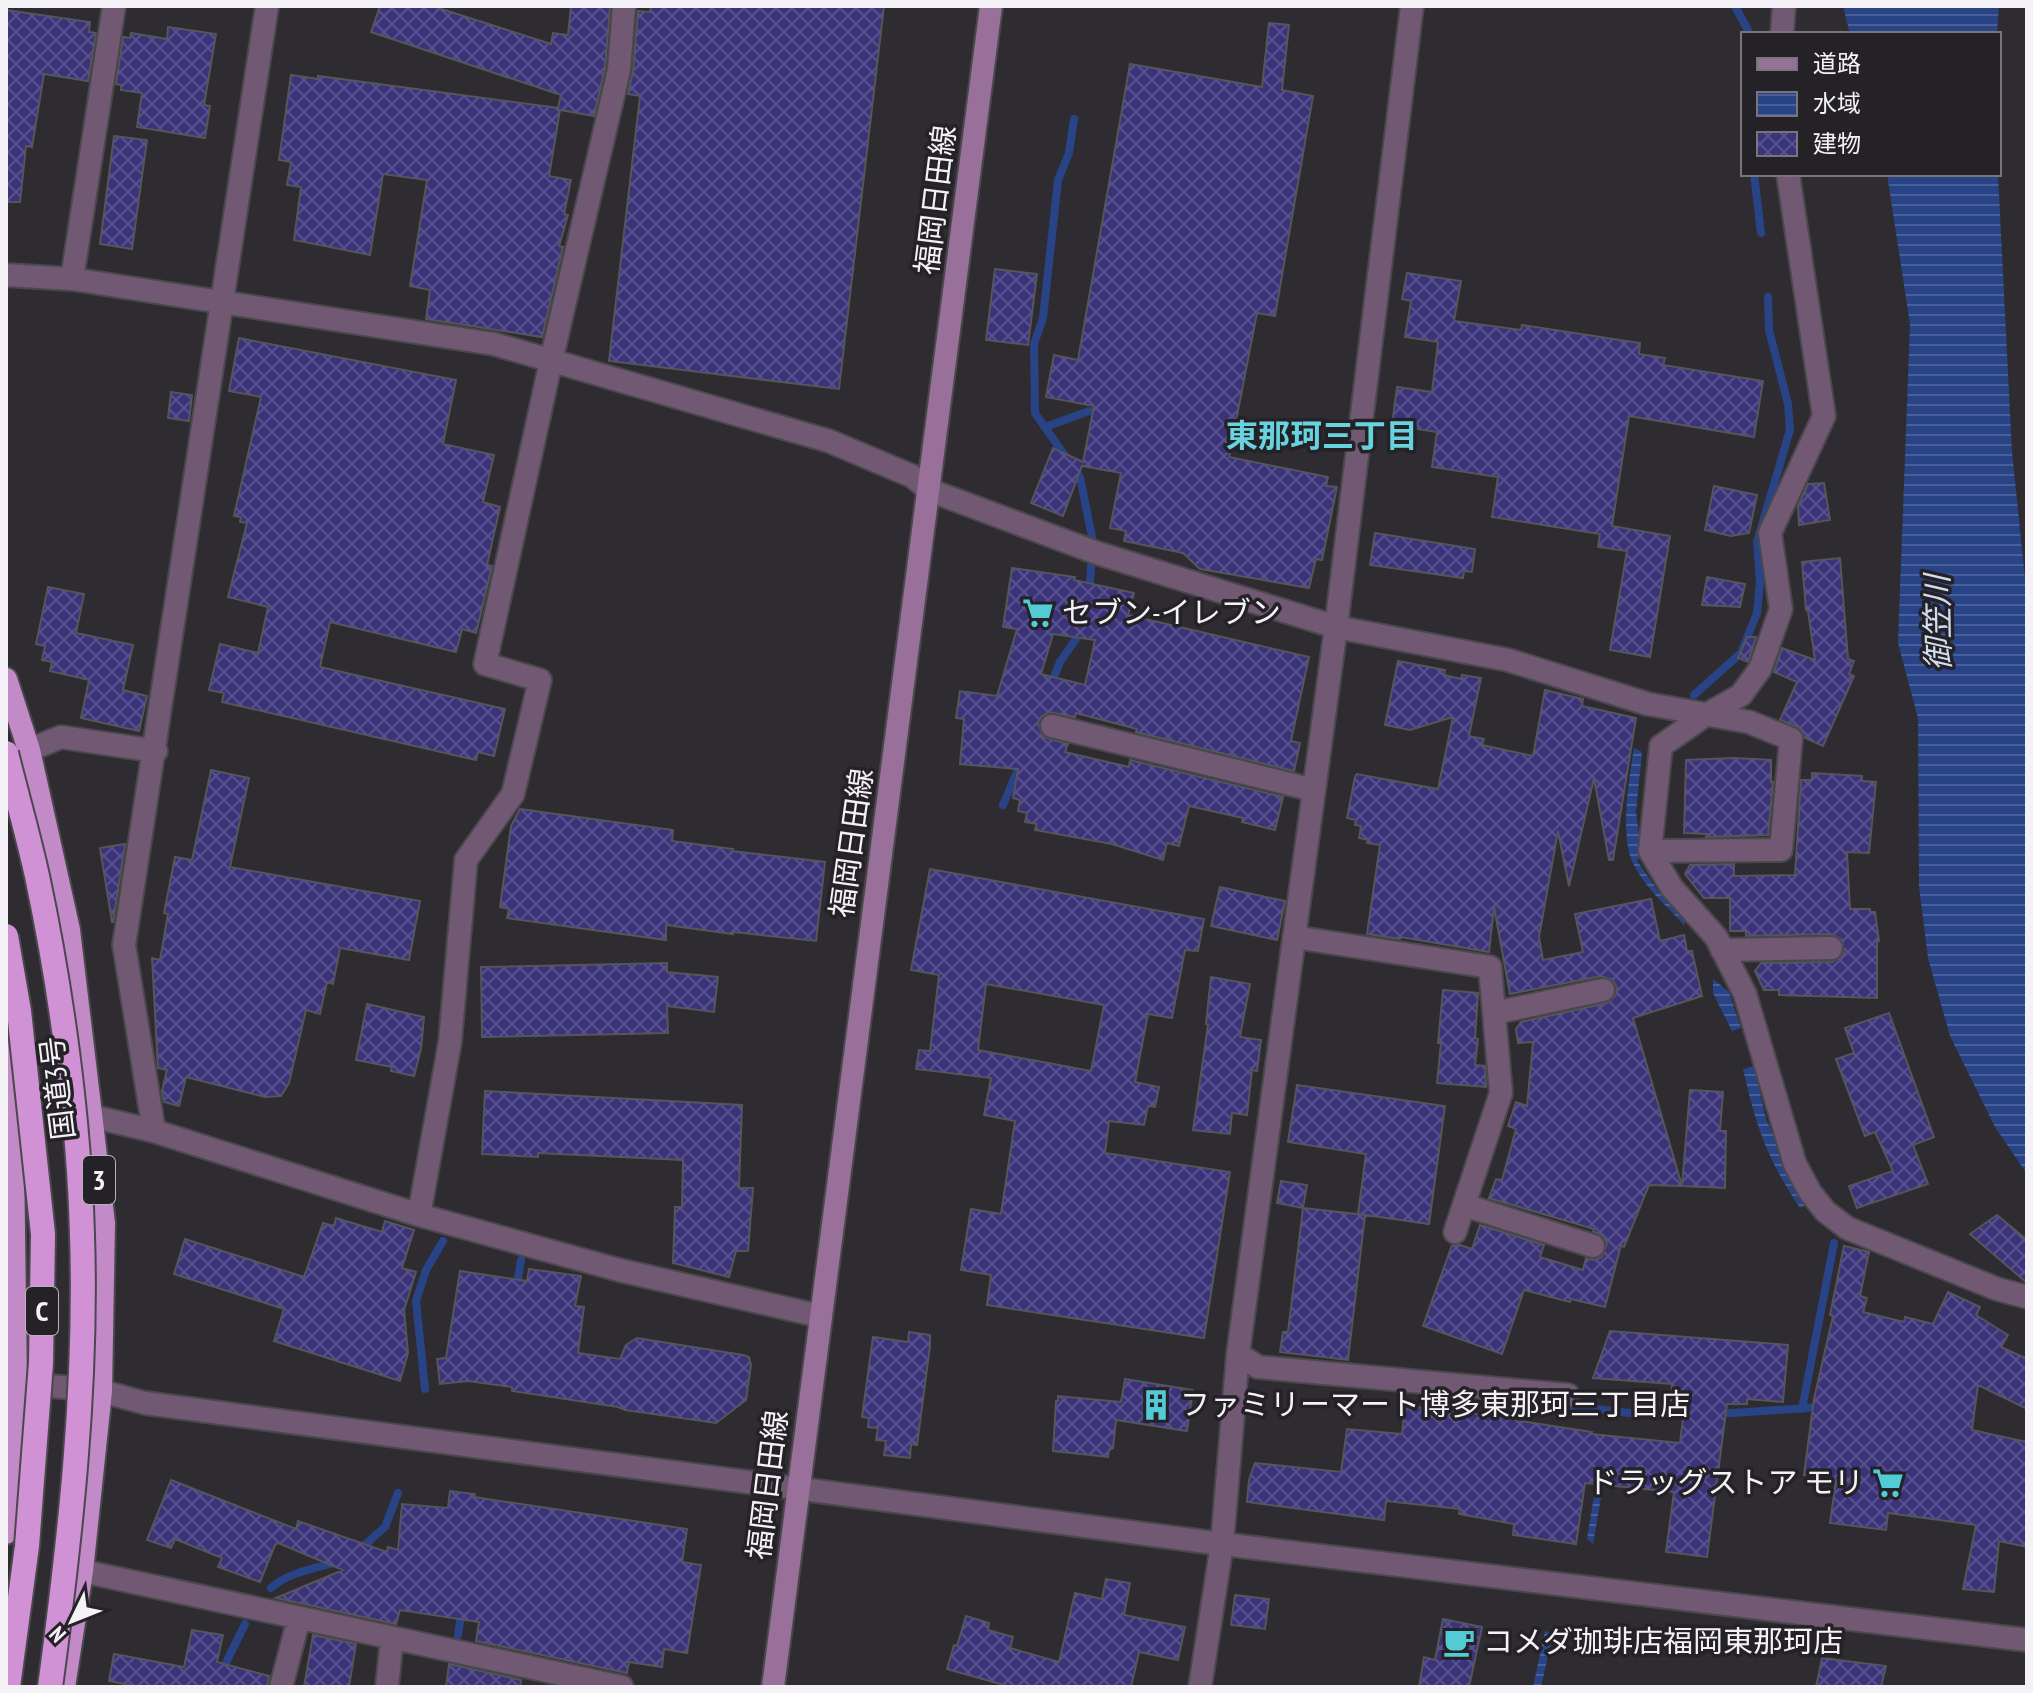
<svg xmlns="http://www.w3.org/2000/svg" width="2033" height="1693" viewBox="0 0 2033 1693" font-family="'PT Sans Narrow','Noto Sans JP',sans-serif">
  <style>
    .water { fill: url(#water-rules) }
    .lines { fill: none; stroke-linecap: round; stroke-linejoin: round }
    .stream { stroke: #284486; stroke-width: 8 }
    .building { fill: url(#building-cross-hatch); stroke: #55555b; stroke-width: 2; fill-rule: evenodd }
    .minor-casing { stroke: #4a484d; stroke-width: 26 }
    .tertiary-casing { stroke: #4a484d; stroke-width: 26 }
    .secondary-casing { stroke: #4a484d; stroke-width: 26 }
    .trunk-casing { stroke: #4a484d; stroke-width: 26 }
    .minor { stroke: #715873; stroke-width: 22 }
    .tertiary { stroke: #715873; stroke-width: 22 }
    .secondary { stroke: #98709a; stroke-width: 22 }
    .trunk { stroke: #c28ac6; stroke-width: 22 }
    .motorway-bridge-casing { stroke: #4a484d; stroke-width: 28; stroke-linecap: butt }
    .motorway-bridge { stroke: #d092d4; stroke-width: 24 }
    .labels { text-anchor: middle; stroke-width: 7; stroke-linejoin: round; paint-order: stroke }
    .shield { fill: #242227; stroke: #b6b4b8; stroke-width: 2 }
    .shield-label { font-size: 28px; font-weight: bold; fill: #f4f2f6 }
    .street-label { font-size: 30px; fill: #f4f2f6; stroke: #242227 }
    .poi-label { font-size: 30px; fill: #f4f2f6; stroke: #242227; text-anchor: start }
    .neighbourhood-label { font-size: 32px; font-weight: bold; fill: #67d3de; stroke: #242227 }
    .water-label { font-size: 32px; font-style: italic; fill: #d2dcef; stroke: #242227 }
  </style>
  <defs>
    <pattern id="water-rules" width="6" height="5" patternUnits="userSpaceOnUse" patternTransform="scale(2)"><rect width="6" height="5" fill="#284486"/><path d="M0 2.5h6" fill="none" stroke="#485f98"/></pattern>
    <pattern id="building-cross-hatch" width="8" height="8" patternUnits="userSpaceOnUse" patternTransform="scale(2)"><rect width="8" height="8" fill="#3b3379"/><path d="M0 0l8 8M0 8l8-8" fill="none" stroke="#58518d"/></pattern>
  </defs>
  <rect width="100%" height="100%" fill="#2e2c31"/>
  <!-- water -->
  <path class="water" d="M1843,6H1999L1997,34H1850Z
    M1887,174H1998L2012,452L2027,598V1174L1995,1127L1950,1036L1928,958L1919,887L1918,718L1898,643L1910,324Z
    M1634,748L1642,752L1636,812L1642,855L1637,861L1659,892L1664,890L1687,917L1684,925C1666,905 1643,886 1632,861C1620,832 1629,779 1634,748Z
    M1713,979L1729,992L1741,1028L1732,1031L1713,993Z
    M1754,1066L1766,1119L1807,1205L1800,1208C1767,1159 1756,1126 1743,1069Z
    M1604,1434L1611,1439L1593,1544L1587,1539Z
    M1545,1631L1553,1633L1541,1687H1533Z"/>
  <g class="lines">
    <!-- stream -->
    <path class="stream" d="M1735,6L1750,34
      M1074,119L1069,153L1058,180L1043,318L1034,344L1035,413L1080,477L1093,542L1089,594
      M1754,174L1761,233
      M1045,427L1089,411L1102,414
      M1051,684L1060,662L1082,630
      M1694,695L1741,653L1757,613L1760,582L1757,542L1790,430L1788,404L1769,330L1768,297
      M1003,805L1022,760
      M516,1290L521,1260
      M425,1389L416,1301L426,1270L443,1241
      M1561,1405L1647,1415
      M1802,1409L1834,1243
      M1719,1414L1821,1407
      M359,1550L385,1527L398,1493
      M271,1588C289,1572 314,1569 337,1562
      M458,1635L462,1609
      M214,1687L245,1624"/>
  </g>
  <!-- building -->
  <path class="building" d="M380,6H432L551,44L553,33L568,35L571,6L610,7L605,68L594,116L560,110L549,176L571,180L564,214L568,215L559,246L563,247L542,337L426,319L430,290L410,286L427,180L383,174L370,255L294,240L301,187L287,185L291,162L279,160L291,75L318,79V76L558,108L561,95L371,32Z
    M651,6H884L839,389L609,361L640,96L628,94L633,71L638,11L650,12Z
    M6,10L90,22L89,32L96,33L88,81L44,74L32,147L26,146L20,202H6Z
    M1269,23L1289,25L1282,90L1313,96L1275,316L1257,313L1229,457L1328,477L1326,486L1337,487L1322,560L1316,559L1309,588L1200,569L1183,553L1124,541L1126,531L1110,528L1121,473L1082,466L1063,516L1031,503L1053,448L1083,462L1094,406L1046,397L1054,355L1078,360L1130,64L1262,87Z
    M168,27L216,34L204,105L210,106L205,138L137,127L142,93L121,90V85L116,84L123,37L130,38L131,33L167,39Z
    M114,136L147,140L132,249L100,244Z
    M995,269L1037,274L1028,345L986,340Z
    M1407,273L1461,281L1454,321L1521,330L1522,325L1640,343L1639,354L1665,358L1663,365L1763,381L1754,437L1629,416L1612,526L1670,536L1650,657L1610,650L1627,551L1598,547L1600,534L1492,517L1498,477L1432,467L1437,432L1392,425L1397,387L1432,392L1438,342L1405,337L1411,301L1402,299Z
    M239,338L456,380L443,444L494,455L483,502L500,507L487,565L492,566L476,633L462,629L456,652L330,622L320,667L505,709L494,756L478,752L476,760L222,702L224,693L209,690L220,644L258,653L268,607L228,597L247,523L240,522L241,517L234,516L261,397L229,391Z
    M171,392L192,395L189,421L168,418Z
    M1824,483L1830,520L1799,525L1798,506L1808,484Z
    M1714,486L1757,495L1749,533L1731,536L1705,530Z
    M1375,533L1475,549L1472,572L1464,571L1463,578L1370,565Z
    M1840,558L1848,659L1854,661L1849,674L1854,676L1823,746L1805,738L1798,727L1780,720L1797,682L1774,672L1782,648L1815,660L1808,611L1806,610L1802,562Z
    M1012,568L1075,577L1074,580L1134,593L1128,615L1309,657L1291,741L1300,743L1294,771L1136,732L1137,729L1076,713L1075,717L1049,712L1041,717L1038,723L1043,737L1068,744L1065,752L1129,767L1130,760L1283,797L1275,830L1242,822L1243,818L1189,806L1179,846L1167,843L1163,860L1112,844L1035,830L1037,824L1025,822L1027,813L1018,811L1020,800L1013,798L1018,769L960,764L964,719L956,718L960,691L997,696L1017,629L1003,627ZM1053,634L1095,640L1085,685L1041,674Z
    M1707,577L1745,584L1740,607L1702,605Z
    M48,587L84,594L76,633L133,645L123,690L147,696L139,731L81,718L89,680L50,671L52,662L42,660L45,646L36,644Z
    M1747,637H1756L1748,662L1738,658Z
    M1398,661L1445,670L1444,675L1461,679L1462,675L1481,678L1469,736L1484,739L1482,745L1533,756L1545,690L1583,699L1582,706L1636,718L1613,860H1609L1594,778L1569,886L1558,831L1539,937L1543,960L1583,952L1575,914L1651,899L1660,941L1684,935L1687,951H1692L1702,996L1633,1018L1682,1186L1649,1185L1624,1247L1621,1245L1605,1307L1571,1299L1570,1302L1524,1290L1502,1354L1423,1326L1452,1245H1460L1472,1249L1480,1225L1544,1245L1540,1257L1583,1270L1586,1258L1595,1260L1602,1257L1607,1244L1604,1237L1593,1231L1594,1229L1489,1198L1496,1179L1502,1180L1516,1129L1508,1126L1516,1102L1527,1106L1533,1042L1518,1043L1516,1029L1521,1022L1607,1003L1616,995L1617,988L1613,980L1601,976L1510,994L1494,907L1489,952L1401,937L1400,939L1367,934L1380,845L1367,843L1368,840L1359,838L1361,826L1355,825L1356,820L1347,818L1355,777L1357,774L1438,789L1453,717L1410,730L1385,725Z
    M1734,758L1771,760V782H1773L1768,835L1706,837L1707,834L1684,833L1686,760Z
    M211,770L249,778L230,867L420,901L409,960L340,948L333,984L327,982L320,1014L306,1010L289,1083L281,1096L265,1097L186,1077L179,1106L164,1102L162,1091L167,1070L158,1068L152,958L160,960L168,914L164,913L175,857L192,860Z
    M1812,773L1862,776V781L1876,782L1869,853L1847,852L1850,909H1870V912H1875L1879,941H1877V998L1779,995V990H1764L1755,971L1761,963L1832,962L1844,954L1842,940L1831,934L1746,936V931H1730V898H1704L1685,874L1690,865L1734,864V876L1795,875L1801,780H1812Z
    M520,809L673,830L672,841L733,849L732,851L825,862L816,941L733,932V934L666,925V940L507,918L509,909L500,907L511,826Z
    M125,844L113,922H112L100,848Z
    M930,869L1204,919L1198,951L1185,950L1172,1018L1148,1014L1135,1082L1159,1087L1155,1107L1148,1106L1144,1125L1109,1121L1105,1153L1230,1172L1204,1338L987,1305L991,1275L961,1270L971,1209L1001,1214L1015,1121L984,1115L991,1078L916,1069L919,1050L930,1051L939,975L911,970ZM986,984L1104,1005L1091,1071L978,1050Z
    M1220,887L1285,901L1277,940L1211,926Z
    M667,963V972L718,977L714,1012L667,1006L668,1033L482,1037L481,967Z
    M1211,977L1250,984L1240,1037L1261,1040L1257,1071L1252,1070L1247,1115L1232,1113L1230,1134L1193,1130L1208,1025L1206,1024Z
    M1443,990L1478,993L1475,1038L1478,1039L1475,1065L1485,1066L1486,1087L1437,1083L1441,1043H1438Z
    M367,1004L424,1017L421,1049L414,1076L391,1071L392,1067L356,1060Z
    M1889,1013L1934,1137L1913,1145L1928,1184L1857,1208L1849,1186L1893,1171L1875,1132L1865,1136L1836,1059L1854,1053L1845,1028Z
    M1297,1085L1445,1106L1429,1224L1358,1214L1366,1154L1288,1142Z
    M1690,1090L1723,1092L1720,1131H1726L1725,1188L1682,1186Z
    M485,1091L742,1105L739,1188H753L748,1251H736L729,1277L673,1263L675,1207H682L683,1160L538,1153V1157L482,1154Z
    M1281,1181L1307,1185L1303,1208L1365,1215L1348,1360L1280,1352L1283,1332H1288L1303,1208L1277,1203Z
    M1997,1215L2027,1240V1283L1970,1234Z
    M336,1218L382,1232L385,1221L414,1230L402,1268L416,1272L404,1310L408,1353L400,1381L274,1341L284,1309L174,1274L185,1239L304,1277L323,1223L334,1226Z
    M1844,1246L1869,1252L1860,1296L1867,1298L1863,1312L1904,1322L1905,1317L1933,1324L1948,1292L1980,1307L1976,1315L2008,1335L2001,1347L2027,1359V1409L1978,1385L1972,1430L2027,1442V1547L1999,1541L1994,1592L1963,1589L1976,1525L1888,1513L1886,1530L1830,1523L1836,1480L1804,1475L1814,1399L1833,1316L1830,1315Z
    M529,1269L581,1276L575,1306L584,1307L578,1353L620,1359L626,1345L637,1338L743,1355L749,1357L751,1365L746,1400L716,1423L625,1410L618,1407L512,1391V1387L468,1381L440,1384L437,1359L446,1358L460,1271L527,1281Z
    M1610,1331L1788,1345L1783,1402L1747,1399V1404H1727L1707,1557L1666,1552L1674,1492L1585,1483L1576,1544L1513,1535L1514,1524L1459,1514L1460,1509L1386,1501L1384,1520L1247,1502L1249,1480L1255,1463L1341,1472L1347,1429L1402,1434L1405,1406L1470,1413L1592,1432L1591,1434L1680,1443L1685,1401L1671,1400L1672,1384L1593,1378Z
    M909,1332L930,1335V1346L917,1445L911,1444L910,1458L884,1455L886,1441L876,1440L878,1428L868,1427L869,1418L862,1417L873,1337L908,1342Z
    M1125,1379L1193,1390L1187,1431L1116,1420L1113,1448L1109,1450L1108,1457L1053,1451L1056,1401H1058V1396L1121,1402Z
    M171,1480L296,1529L298,1521L387,1552L388,1547L398,1550L402,1504L448,1508L450,1491L475,1494L474,1497L687,1529L682,1562L701,1565L687,1653L664,1649L662,1667L629,1662L627,1673L476,1641L479,1622L400,1610L396,1624L276,1598L343,1570L278,1543L275,1545L260,1582L218,1567L222,1558L175,1539L171,1548L147,1540Z
    M1106,1579L1130,1583L1124,1615L1185,1627L1178,1660L1139,1652L1131,1687H1011L947,1669L954,1645L957,1646L966,1616L989,1623L988,1630L1013,1637L1010,1648L1059,1662L1075,1593L1102,1599Z
    M1235,1595L1269,1599L1265,1629L1231,1625Z
    M1443,1619L1482,1627L1469,1687H1419L1424,1657L1435,1660Z
    M192,1630L223,1635L217,1662L269,1676L267,1687H140L109,1681L114,1654L184,1667Z
    M313,1635L356,1644L349,1687H304Z
    M1822,1658L1886,1666L1881,1687H1816Z
    M449,1664L521,1680L520,1687H446Z"/>
  <g class="lines">
    <defs>
      <path id="minor" d="M267,6L124,945L154,1131L419,1215L619,1270L820,1316
        M1782,34L1784,6
        M1788,174L1824,416L1770,533L1781,609L1760,669L1741,695L1704,716L1661,746L1650,851L1672,888L1716,937L1745,994L1795,1164L1810,1192L1825,1211L1847,1228L1997,1289L2027,1297
        M6,275L72,279L494,344L829,441L912,476L929,490
        M72,279L114,6
        M1052,726L1314,790
        M29,750L61,737L156,751
        M1650,851L1781,850L1791,739
        M1294,937L1490,967L1501,1093L1455,1232
        M1722,950L1831,948
        M1494,1013L1603,990
        M91,1116L154,1131
        M1464,1205L1593,1246
        M419,1215L450,1042L466,860L513,794L540,680L485,664L551,361L619,70L624,6
        M1238,1354L1258,1367L1568,1395
        M82,1571L622,1687
        M281,1687L299,1618
        M387,1687L392,1638
        M1200,1687L1222,1544L1238,1354L1336,627L1412,6"/>
      <path id="tertiary" d="M929,490L1097,553L1336,627L1508,660L1648,704L1749,722L1791,739
        M21,1383L101,1391L145,1403L1222,1544L2027,1640"/>
      <path id="secondary" d="M773,1687L991,6"/>
      <path id="trunk" d="M6,679L29,750L69,930L104,1223L101,1391L82,1571L64,1687
        M6,1051L12,1080L16,1382L6,1533"/>
    </defs>
    <!-- minor casing -->
    <use href="#minor" class="minor-casing"/>
    <!-- tertiary casing -->
    <use href="#tertiary" class="tertiary-casing"/>
    <!-- secondary casing -->
    <use href="#secondary" class="secondary-casing"/>
    <!-- trunk casing -->
    <use href="#trunk" class="trunk-casing"/>
    <!-- minor -->
    <use href="#minor" class="minor"/>
    <!-- tertiary -->
    <use href="#tertiary" class="tertiary"/>
    <!-- secondary -->
    <use href="#secondary" class="secondary"/>
    <!-- trunk -->
    <use href="#trunk" class="trunk"/>
    <defs>
      <path id="motorway-bridge" d="M6,753C16,794 28,835 37,876C61,989 79,1120 82,1235C87,1387 70,1538 50,1687
        M6,936L19,1011L43,1234L41,1363L27,1546L8,1687"/>
    </defs>
    <!-- motorway-bridge casing -->
    <use href="#motorway-bridge" class="motorway-bridge-casing"/>
    <!-- motorway-bridge -->
    <use href="#motorway-bridge" class="motorway-bridge"/>
  </g>
  <!-- icons -->
  <defs>
    <symbol id="supermarket-bare" viewBox="-9 -9 18 18"><path d="M-6-5.5h2.5l.6 2H6L4.5 2H-2.5L-4.4-4H-6ZM-1.5 3.2a1.3 1.3 0 1 0 .1 0ZM3 3.2a1.3 1.3 0 1 0 .1 0Z" fill="#52cbd7" stroke="#242227" stroke-width="2.5" paint-order="stroke"/></symbol>
    <symbol id="building-bare" viewBox="-9 -9 18 18"><path d="M-4-6H4V6H1V3H-1V6H-4ZM-2.5-4.3h1.7v1.8h-1.7ZM.8-4.3h1.7v1.8H.8ZM-2.5-1h1.7V.8h-1.7ZM.8-1h1.7V.8H.8Z" fill="#52cbd7" stroke="#242227" stroke-width="2.5" paint-order="stroke"/></symbol>
    <symbol id="cafe-bare" viewBox="-9 -9 18 18"><path d="M-5.5-4.5H6V0H3Q3 3.5 0 3.5H-2.5Q-5.5 3.5-5.5 0ZM3-3.2v2h1.7v-2ZM-6 4.5H4V6H-6Z" fill="#52cbd7" stroke="#242227" stroke-width="2.5" paint-order="stroke"/></symbol>
  </defs>
  <g fill-rule="evenodd">
    <use href="#supermarket-bare" x="1016" y="591" width="44" height="44"/>
    <use href="#building-bare" x="1134" y="1383" width="44" height="44"/>
    <use href="#supermarket-bare" x="1866" y="1461" width="44" height="44"/>
    <use href="#cafe-bare" x="1437" y="1620" width="44" height="44"/>
  </g>
  <g class="labels">
    <!-- shield labels -->
    <g class="shield">
      <rect x="83" y="1156" width="32" height="48" rx="6"/>
      <rect x="26" y="1287" width="32" height="48" rx="6"/>
    </g>
    <g class="shield-label">
      <text x="99" y="1190">3</text>
      <text x="42" y="1321">C</text>
    </g>
    <!-- street labels -->
    <g class="street-label">
      <text transform="translate(936 200) rotate(-83)" y="10">福岡日田線</text>
      <text transform="translate(852 843) rotate(-82)" y="10">福岡日田線</text>
      <text transform="translate(58 1088) rotate(-97)" y="10">国道3号</text>
      <text transform="translate(768 1485) rotate(-83)" y="10">福岡日田線</text>
    </g>
    <!-- poi labels -->
    <g class="poi-label">
      <text x="1062" y="623">セブン-イレブン</text>
      <text x="1180" y="1415">ファミリーマート博多東那珂三丁目店</text>
      <text x="1864" y="1493" text-anchor="end">ドラッグストア モリ</text>
      <text x="1483" y="1652">コメダ珈琲店福岡東那珂店</text>
    </g>
    <!-- neighbourhood labels -->
    <g class="neighbourhood-label">
      <text x="1322" y="447">東那珂三丁目</text>
    </g>
    <!-- water labels -->
    <g class="water-label">
      <text transform="translate(1938 623) rotate(-91)" y="11">御笠川</text>
    </g>
  </g>
  <!-- border -->
  <rect width="2033" height="1693" fill="none" stroke="#f4f2f6" stroke-width="16"/>
  <!-- legend -->
  <rect x="1741" y="32" width="260" height="144" fill="#242227" stroke="#77757a" stroke-width="2"/>
  <rect x="1757" y="58" width="40" height="12" fill="#98709a" stroke="#77757a" stroke-width="2"/>
  <text x="1813" y="72" font-size="24" fill="#f4f2f6">道路</text>
  <rect x="1757" y="92" width="40" height="24" fill="url(#water-rules)" stroke="#77757a" stroke-width="2"/>
  <text x="1813" y="112" font-size="24" fill="#f4f2f6">水域</text>
  <rect x="1757" y="132" width="40" height="24" fill="url(#building-cross-hatch)" stroke="#77757a" stroke-width="2"/>
  <text x="1813" y="152" font-size="24" fill="#f4f2f6">建物</text>
  <!-- north arrow -->
  <g transform="translate(72 1621) rotate(227)" stroke="#242227" stroke-width="6" paint-order="stroke">
  <path d="M0-6L14 30L0 20L-14 30Z" fill="#f4f2f6"/>
  <text y="-12" font-size="22" font-weight="bold" text-anchor="middle" fill="#f4f2f6">N</text>
  </g>
</svg>
